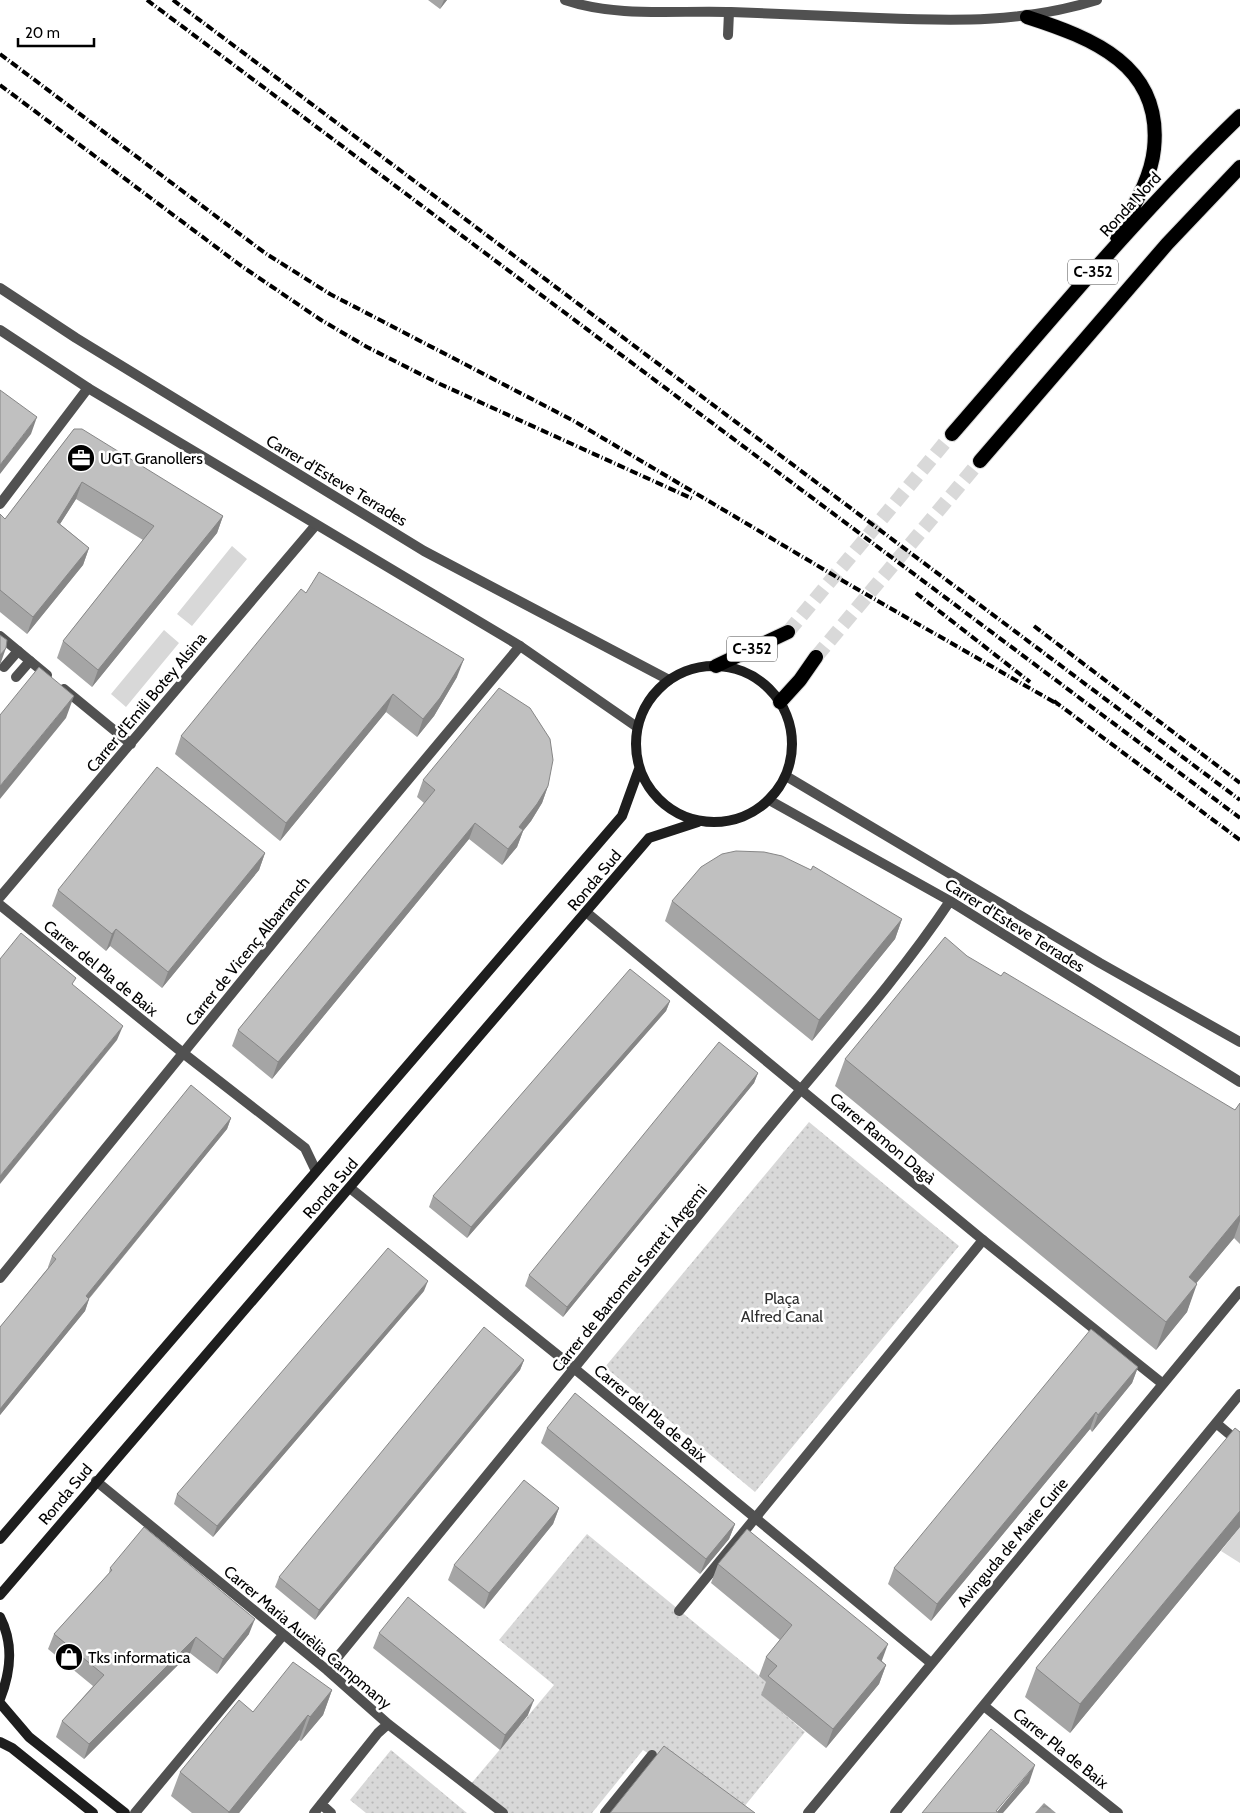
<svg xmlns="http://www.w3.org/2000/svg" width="1240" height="1813" viewBox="0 0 1240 1813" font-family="Cabin,sans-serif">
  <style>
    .grass { fill: #d8d8d8 }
    .park { fill: url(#park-dots) }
    .water { fill: url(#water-ripples) }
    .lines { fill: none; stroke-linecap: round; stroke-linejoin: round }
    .trunk-tunnel { stroke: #d9d9d9; stroke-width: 14; stroke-dasharray: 14 7; stroke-linecap: butt }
    .trunk-casing { stroke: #dbdbdb; stroke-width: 16 }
    .service { stroke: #515151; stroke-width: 10 }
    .pedestrian { stroke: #515151; stroke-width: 10 }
    .minor { stroke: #515151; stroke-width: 10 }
    .tertiary { stroke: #515151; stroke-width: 10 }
    .secondary { stroke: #1e1e1e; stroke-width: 10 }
    .trunk { stroke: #000; stroke-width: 14 }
    .rail { stroke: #000; stroke-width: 4; stroke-dasharray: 8 2.5 1 2.5; stroke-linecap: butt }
    .wall { fill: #a5a5a5 }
    .shaded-wall { fill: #868686 }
    .building { fill: #c0c0c0; stroke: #868686 }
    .labels { text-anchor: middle; stroke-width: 5; stroke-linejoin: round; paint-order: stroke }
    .shield { fill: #fff; stroke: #4c4c4c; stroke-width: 1 }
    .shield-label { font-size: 15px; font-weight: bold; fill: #000 }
    .street-label { font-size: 16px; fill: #000; stroke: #fff }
    .poi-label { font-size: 16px; fill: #000; stroke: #fff; text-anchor: start }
    .park-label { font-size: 16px; fill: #2f2f2f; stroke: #fff }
  </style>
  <defs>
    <pattern id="park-dots" width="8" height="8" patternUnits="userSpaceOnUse" patternTransform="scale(1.25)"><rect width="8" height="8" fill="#d8d8d8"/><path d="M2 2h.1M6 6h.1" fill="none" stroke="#b8b8b8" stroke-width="1.8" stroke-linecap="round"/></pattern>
    <pattern id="water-ripples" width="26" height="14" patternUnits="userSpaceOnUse" patternTransform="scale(1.25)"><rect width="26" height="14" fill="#9f9f9f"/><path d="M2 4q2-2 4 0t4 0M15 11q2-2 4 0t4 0" fill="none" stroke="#878787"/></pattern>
  </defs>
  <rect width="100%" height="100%" fill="#fff"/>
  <!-- grass -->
  <path class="grass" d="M232,546L247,559L192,626L177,614Z
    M164,630L179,643L126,707L111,694Z
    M1240,1527V1563L1221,1551Z"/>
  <!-- park -->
  <path class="park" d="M809,1122L959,1246L755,1492L605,1367Z
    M587,1534L770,1685L762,1695L805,1732L739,1813L643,1750L592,1813H503L470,1785L554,1685L499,1640Z
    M391,1750L467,1813H366L350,1800Z"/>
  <!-- water -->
  <path class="water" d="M1044,1803L1056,1813H1035Z"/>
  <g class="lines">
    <!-- trunk-tunnel -->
    <path class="trunk-tunnel" d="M788,632L952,434
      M816,657L980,461"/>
    <defs>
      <path id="trunk" d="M1027,17C1092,38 1163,65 1154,149C1151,180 1131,210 1117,237
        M952,434C1046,326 1137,215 1240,116
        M980,461L1167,244L1240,167
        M716,666L788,632
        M780,702L800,680L816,657"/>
    </defs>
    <!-- trunk casing -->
    <use href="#trunk" class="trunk-casing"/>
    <!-- service -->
    <path class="service" d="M728,35L729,12
      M4,667L18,651
      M16,677L30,661"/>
    <!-- pedestrian -->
    <path class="pedestrian" d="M679,1611L983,1240
      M605,1813L652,1755"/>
    <!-- minor -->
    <path class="minor" d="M565,0C618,18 677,10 731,12C780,14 830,16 879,18C954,21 1024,23 1097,0
      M0,504L88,388
      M0,636L47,675
      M64,689L131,744
      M786,776L1100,963L1240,1042
      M769,800L950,901L1240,1082
      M0,897L315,526
      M0,905L183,1053L305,1148L316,1171
      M586,912L983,1240L1163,1384
      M350,1188L575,1369L931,1663
      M0,1278L315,891L520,646
      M1216,1423L1240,1443
      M96,1481L327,1670L388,1724L503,1813
      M327,1670C470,1496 613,1322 754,1146C819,1065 892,988 950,901
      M984,1706L1118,1813
      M321,1804L331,1813
      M135,1813L283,1635
      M314,1813L378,1733L388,1724
      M808,1813L1240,1291
      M895,1813L1240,1394"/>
    <!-- tertiary -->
    <path class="tertiary" d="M0,288L76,338L424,551L669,680
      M0,330L88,388L520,646L637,727"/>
    <!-- secondary -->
    <path class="secondary" d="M636 744a78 78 0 1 1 156 0a78 78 0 1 1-156 0Z
      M0,1539L622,816L639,769
      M0,1595L649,838L698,822
      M0,1617C14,1644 11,1671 0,1699
      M0,1703L29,1737L125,1813
      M0,1742L12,1748L93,1813"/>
    <!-- trunk -->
    <use href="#trunk" class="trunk"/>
    <!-- rail -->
    <path class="rail" d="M147,0L1240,818
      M173,0L1240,800
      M0,54L265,253L330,294L574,421L850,585L1059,705
      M0,85L240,265L321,320L367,347L440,384L693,499
      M916,593L1030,682
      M1034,626L1240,783
      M1054,701L1240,840"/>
  </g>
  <!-- wall -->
  <path class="wall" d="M428,0H447L440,9Z
    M74,429L223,516L217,533L92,687L57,658L63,641L143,540L76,499L60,524L89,548L83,565L27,634L0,612V514L5,519Z
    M306,593L457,677L434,716L417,737L386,712L280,841L175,754L181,736Z
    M423,780L548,786L542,803L531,821L523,831L517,847L502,865L469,839L272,1079L232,1046L238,1030L424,803L417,797Z
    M265,853L259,870L162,988L110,946L106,951L52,906L58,890Z
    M672,901L902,919L895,939L812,1041L665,921Z
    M670,1001L666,1011L467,1238L429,1207L433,1196Z
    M845,1059L1235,1110L1240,1103V1244L1234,1238L1196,1283L1187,1312L1156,1350L835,1086Z
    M758,1073L754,1083L563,1317L525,1286L529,1275Z
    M231,1118L227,1129L89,1299L85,1311L0,1415V1327L48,1268V1267L52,1256Z
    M424,1291L213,1537L174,1504L177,1494Z
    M524,1360L520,1370L315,1620L275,1587L279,1577Z
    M1138,1367L1132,1383L1092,1432L1090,1429L931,1621L888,1584L894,1568Z
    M547,1428L735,1524L729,1539L700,1574L541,1443Z
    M1240,1432V1527L1070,1733L1025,1697L1036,1668Z
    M559,1508L553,1524L484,1609L448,1580L454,1565Z
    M718,1564L882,1661L886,1665L879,1684L826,1748L761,1695L766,1682L759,1676L766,1657L780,1640L711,1583Z
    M110,1568L249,1634L217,1674L190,1653L84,1759L56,1737L62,1721L93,1686L48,1649L54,1634L109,1573Z
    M379,1633L528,1715L500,1750L373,1648Z
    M332,1690L323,1715L301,1741L299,1740L239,1813H192L171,1796L180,1772L253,1712Z"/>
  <!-- shaded-wall -->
  <path class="shaded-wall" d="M444,0H447L440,9Z
    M37,417L31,434L0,474V465Z
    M82,482L76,499L51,538L57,522Z
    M223,516L217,533L92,687L98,670Z
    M89,548L83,565L27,634L33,617Z
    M6,648L0,665V655Z
    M464,659L457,677L434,716L417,737L423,719Z
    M393,694L386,712L280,841L286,823Z
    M74,696L66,718L0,799V786Z
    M548,786L542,803L531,821L523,831L517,847L502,865L508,849L519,827Z
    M475,823L469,839L272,1079L278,1062Z
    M265,853L259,870L162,988L168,972Z
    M902,919L895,939L812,1041L819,1020Z
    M116,929L110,946L106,951L112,934Z
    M670,1001L666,1011L467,1238L471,1227Z
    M123,1026L117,1040L0,1184V1176Z
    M758,1073L754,1083L563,1317L567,1307Z
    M231,1118L227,1129L81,1308L86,1296Z
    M1240,1215V1221L1234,1238L1179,1304L1189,1277Z
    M428,1281L424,1291L213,1537L217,1526Z
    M1197,1284L1187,1312L1156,1350L1166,1322Z
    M89,1299L85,1311L0,1415V1409Z
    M524,1360L520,1370L315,1620L319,1610Z
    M1138,1367L1132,1383L1092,1432L1098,1415Z
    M1096,1412L1090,1429L931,1621L937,1604Z
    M559,1508L553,1524L484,1609L489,1593Z
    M1240,1511V1527L1070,1733L1080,1704Z
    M735,1524L729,1539L700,1574L706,1559Z
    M255,1619L249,1634L217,1674L223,1659Z
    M196,1637L190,1653L84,1759L89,1744Z
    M888,1644L881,1663L877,1658Z
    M886,1665L879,1684L826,1748L833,1729Z
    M332,1690L323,1715L301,1741L310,1717Z
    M534,1700L528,1715L500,1750L505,1735Z
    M308,1715L299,1740L239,1813H228Z
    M1035,1765L1029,1783L1003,1813H996Z"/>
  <!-- building -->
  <path class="building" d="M0,390L37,417L0,465Z
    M74,429H82L223,516L98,670L63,641L154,526L82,482L57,522L89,548L33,617L0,590V514L5,519Z
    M319,572L464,659L440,698L423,719L393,694L286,823L181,736L301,589L306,593Z
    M0,635L7,640L6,648L0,655Z
    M39,667L74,696L0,786V715Z
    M499,688L530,708L550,739L553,760L548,786L537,804L519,827L523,830L508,849L475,823L278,1062L238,1030L435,790L423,780Z
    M157,767L265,853L168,972L116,929L112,934L58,890Z
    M736,851L764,852L782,856L811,870L813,866L902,919L819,1020L672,901L701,867L722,854Z
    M21,933L76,978L72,984L123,1026L0,1176V959Z
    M945,937L967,956L1001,976L1004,972L1235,1110L1240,1103V1215L1189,1277L1197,1284L1166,1322L845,1059Z
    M630,969L670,1001L471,1227L433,1196Z
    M719,1042L758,1073L567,1307L529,1275Z
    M191,1085L231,1118L86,1296L89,1299L0,1409V1327L56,1259L52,1256Z
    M388,1248L428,1281L217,1526L177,1494Z
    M484,1327L524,1360L319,1610L279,1577Z
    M1091,1329L1138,1367L1098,1415L1096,1412L937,1604L894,1568Z
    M575,1393L735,1524L706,1559L547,1428Z
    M1235,1428L1240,1432V1511L1080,1704L1036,1668Z
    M524,1480L559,1508L489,1593L454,1565Z
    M144,1527L255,1619L223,1659L196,1637L89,1744L62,1721L104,1675L54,1634L112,1570L110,1568Z
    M747,1529L888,1644L877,1658L886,1665L833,1729L768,1676L777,1666L766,1657L792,1625L718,1564Z
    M408,1597L534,1700L505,1735L379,1633Z
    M293,1662L332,1690L310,1717L308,1715L229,1812L180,1772L239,1700L253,1712Z
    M991,1729L1035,1765L996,1811L999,1813H922Z
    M664,1746L755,1813H610Z"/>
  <!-- icons -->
  <defs>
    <symbol id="office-disc" viewBox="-11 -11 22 22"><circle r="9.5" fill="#000" stroke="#fff"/><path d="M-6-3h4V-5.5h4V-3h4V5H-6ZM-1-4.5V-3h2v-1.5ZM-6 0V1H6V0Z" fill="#fff"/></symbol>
    <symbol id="shop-disc" viewBox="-11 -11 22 22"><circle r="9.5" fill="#000" stroke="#fff"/><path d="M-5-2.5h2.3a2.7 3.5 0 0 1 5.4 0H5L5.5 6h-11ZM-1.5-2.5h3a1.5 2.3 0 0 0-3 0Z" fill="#fff"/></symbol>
  </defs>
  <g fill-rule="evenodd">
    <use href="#office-disc" x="65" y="442" width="32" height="32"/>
    <use href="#shop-disc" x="53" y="1641" width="32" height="32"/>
  </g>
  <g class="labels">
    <!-- shield labels -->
    <g class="shield">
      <rect x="1068" y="259.5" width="50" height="25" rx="4"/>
      <rect x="727" y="636.5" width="50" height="25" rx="4"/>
    </g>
    <g class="shield-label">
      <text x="1093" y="277">C-352</text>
      <text x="752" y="654">C-352</text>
    </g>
    <!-- street labels -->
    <g class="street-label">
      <text transform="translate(1130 204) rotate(-47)" y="6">Ronda Nord</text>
      <text transform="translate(337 480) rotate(31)" y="6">Carrer d'Esteve Terrades</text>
      <text transform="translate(146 702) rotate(-50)" y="6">Carrer d'Emili Botey Alsina</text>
      <text transform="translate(594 880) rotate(-50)" y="6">Ronda Sud</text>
      <text transform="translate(1015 925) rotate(32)" y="6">Carrer d'Esteve Terrades</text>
      <text transform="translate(247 951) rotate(-51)" y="6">Carrer de Vicenç Albarranch</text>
      <text transform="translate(101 968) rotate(39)" y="6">Carrer del Pla de Baix</text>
      <text transform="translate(883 1138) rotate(40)" y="6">Carrer Ramon Dagà</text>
      <text transform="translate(330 1188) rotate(-49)" y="6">Ronda Sud</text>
      <text transform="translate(629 1278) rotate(-51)" y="6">Carrer de Bartomeu Serret i Argemi</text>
      <text transform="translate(651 1413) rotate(40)" y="6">Carrer del Pla de Baix</text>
      <text transform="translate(65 1494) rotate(-50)" y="6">Ronda Sud</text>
      <text transform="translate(1012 1542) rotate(-50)" y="6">Avinguda de Marie Curie</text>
      <text transform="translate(308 1637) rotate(40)" y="6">Carrer Maria Aurèlia Campmany</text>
      <text transform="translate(1061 1748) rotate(39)" y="6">Carrer Pla de Baix</text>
    </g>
    <!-- poi labels -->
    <g class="poi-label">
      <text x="100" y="464">UGT Granollers</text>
      <text x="88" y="1663">Tks informatica</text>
    </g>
    <!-- park labels -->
    <g class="park-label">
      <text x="782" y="1304">Plaça<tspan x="782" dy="18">Alfred Canal</tspan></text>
    </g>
  </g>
  <!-- scale -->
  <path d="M18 38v8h76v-8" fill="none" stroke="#000000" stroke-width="2.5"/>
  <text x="25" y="38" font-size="15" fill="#000000" stroke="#ffffff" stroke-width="4" paint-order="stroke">20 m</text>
</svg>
